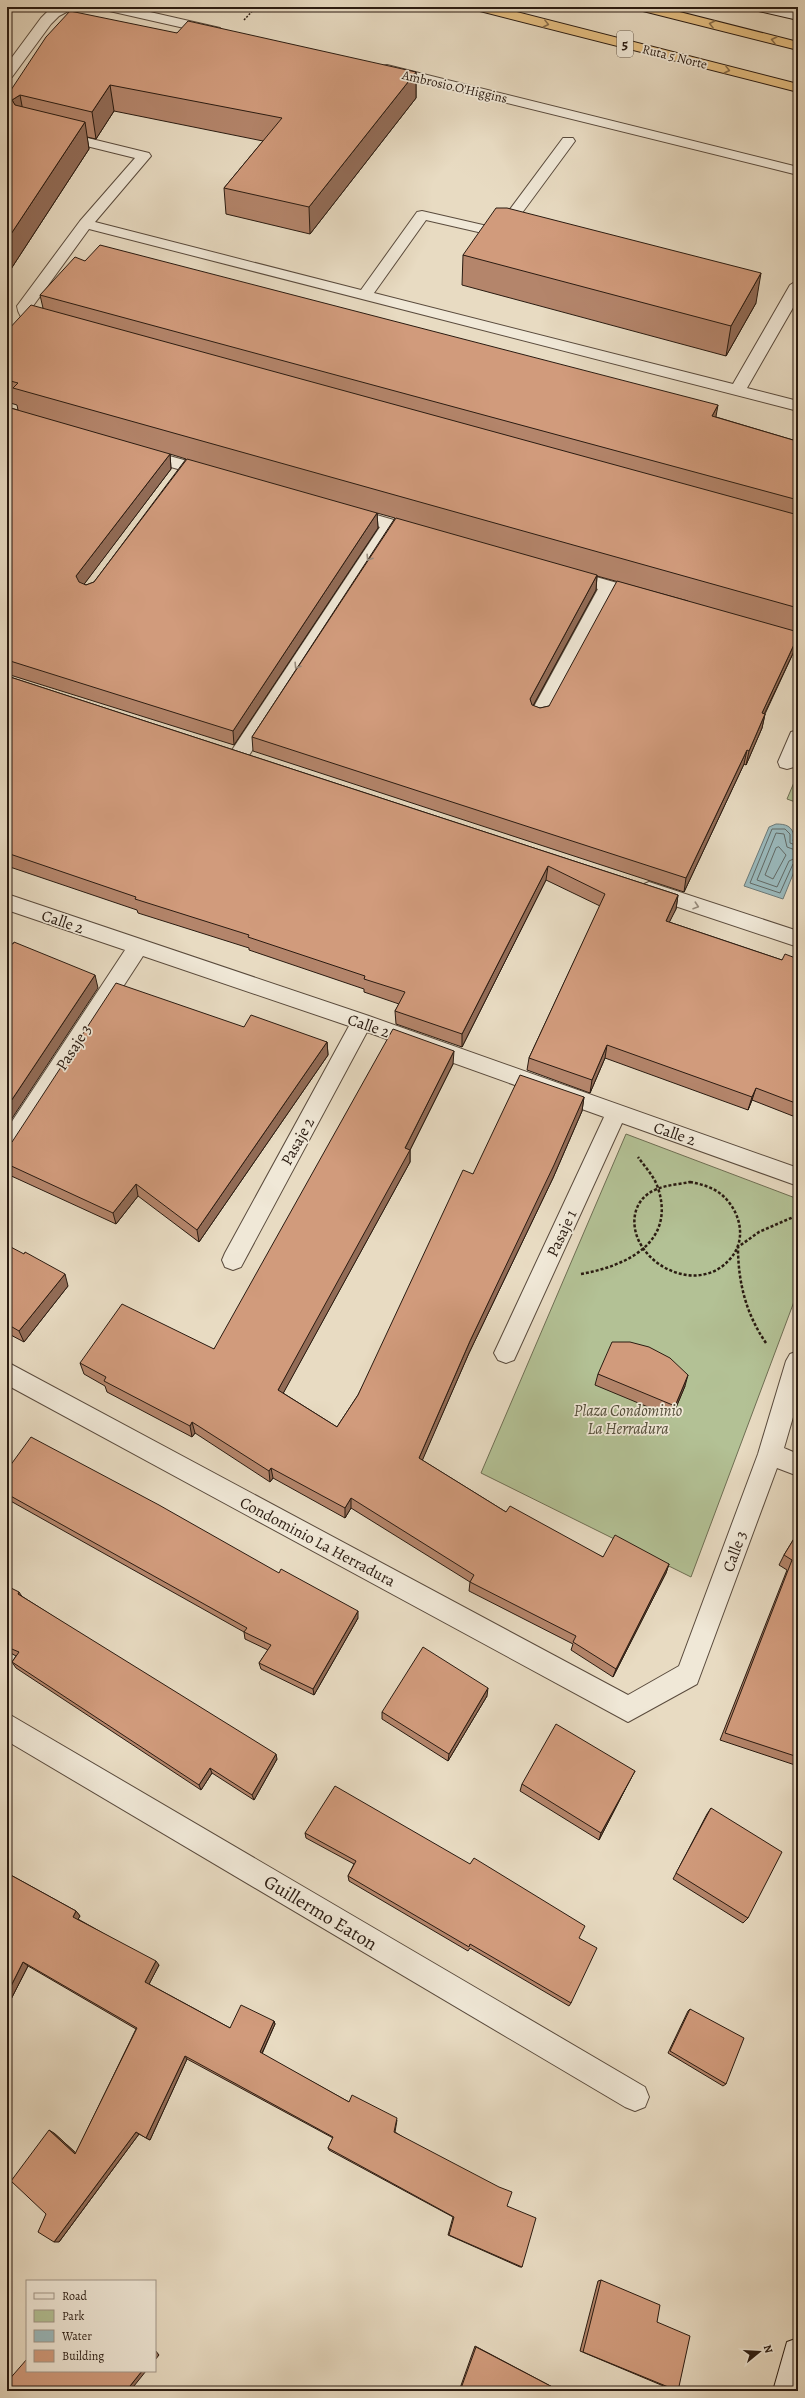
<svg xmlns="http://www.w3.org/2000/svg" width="805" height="2398" viewBox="0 0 805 2398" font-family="Alegreya,serif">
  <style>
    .green { fill: #b3c195; stroke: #6e6e53 }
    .water { fill: #9ab9bc; stroke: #6d7a78 }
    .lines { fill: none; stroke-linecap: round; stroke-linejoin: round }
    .shore { stroke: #626a66; stroke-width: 1 }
    .service-casing { stroke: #5a4b3d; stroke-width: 2 }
    .minor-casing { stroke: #5a4b3d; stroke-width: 2 }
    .secondary-casing { stroke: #2a1b11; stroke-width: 2 }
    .trunk-casing { stroke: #2a1b11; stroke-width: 2 }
    .path-far1 { stroke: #2a1b11; stroke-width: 1.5; stroke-dasharray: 2 1.5; stroke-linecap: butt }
    .path { stroke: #2a1b11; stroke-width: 2.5; stroke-dasharray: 3 2; stroke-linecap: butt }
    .service { fill: #f0e8d7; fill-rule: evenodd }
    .minor { fill: #f0e8d7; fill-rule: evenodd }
    .secondary { fill: #f0e8d7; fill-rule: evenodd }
    .trunk { fill: #e4be81; fill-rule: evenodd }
    .wall { fill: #b4856b; stroke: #2a1b11; fill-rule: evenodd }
    .shaded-wall { fill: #926c57; stroke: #2a1b11 }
    .building { fill: #d19b7c; stroke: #2a1b11 }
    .oneway { stroke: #876c49 }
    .oneway2 { stroke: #978c7e }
    .labels { text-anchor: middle; stroke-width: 3.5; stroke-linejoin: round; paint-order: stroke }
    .far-street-label { font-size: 13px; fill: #2a1b11; stroke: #f0e8d7 }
    .shield { fill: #f0e8d7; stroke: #65584c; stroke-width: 1 }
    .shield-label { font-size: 15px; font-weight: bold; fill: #2a1b11 }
    .street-label { font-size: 16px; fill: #2a1b11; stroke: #f0e8d7 }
    .park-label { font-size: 16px; font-style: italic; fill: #534d39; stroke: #f0e8d7 }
    .near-street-label { font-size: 19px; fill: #2a1b11; stroke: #f0e8d7 }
  </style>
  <rect width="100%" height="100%" fill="#e8dbc2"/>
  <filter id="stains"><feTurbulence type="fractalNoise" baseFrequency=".005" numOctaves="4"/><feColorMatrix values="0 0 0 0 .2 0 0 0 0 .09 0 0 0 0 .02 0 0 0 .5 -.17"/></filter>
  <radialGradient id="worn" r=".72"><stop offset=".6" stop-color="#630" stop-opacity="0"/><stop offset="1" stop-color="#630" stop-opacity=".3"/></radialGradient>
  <!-- green -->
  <path class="green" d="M798,773V803L787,799Z
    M626,1134L798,1199V1291L691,1577L481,1473Z"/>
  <!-- water -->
  <path class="water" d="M776,824C786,824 792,826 794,836L793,841L798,842V862L783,899L744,886L769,827Z"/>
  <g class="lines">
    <!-- shore -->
    <path class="shore" d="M798,846L790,843V834L785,829H772L750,883L780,893L793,864L798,862
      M779,847L786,855L773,879L765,875L776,848Z
      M798,851L787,847L784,834L776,833L757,880L777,887L789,861L798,857"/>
    <defs>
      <path id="service" d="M59,131L149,153L151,156L95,222L361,290L417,212L422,211L496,228L563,138H573L575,141L505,236L500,237L426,220L374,293L733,384L790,285L798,280V299L747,388L798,401V411L89,229L33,306C34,319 43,319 55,322L57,325L55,328C38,333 19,323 17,306L80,221L135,158L54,138L52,135L54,132Z"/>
      <path id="minor" d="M57,7H76L59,16L51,24L12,77L7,78V64L41,18L49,10Z
        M103,7H128L220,28L222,31L215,35L105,10Z
        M387,65L798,167V175L382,72L380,69L382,66Z
        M141,448L216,469L218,473L216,477L210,478L135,457L133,453L135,449Z
        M349,507L425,529L428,533L425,537L419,539L394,532L246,760L239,762L232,760L230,755L232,750L380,527L343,517L340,513L343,509Z
        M568,569L649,592L652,596L649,600L643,602L614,594L546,719L539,721L532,719L530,714L598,589L562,579L559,575L562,571Z
        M798,730V758L794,767L787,769L780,767L778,762L791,732Z
        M649,882L798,931V947L642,895L639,890L642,885Z
        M7,894L369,1016L798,1168V1186L622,1123L514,1360L506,1363L498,1360L494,1353L604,1117L367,1032L241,1267L233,1270L225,1267L222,1260L225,1253L349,1026L143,956L15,1153L7,1156V1129L125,950L7,910Z
        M798,1351V1400L784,1448L798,1454V1476L777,1468L697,1684L628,1722L7,1385V1362L628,1695L679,1666L758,1454L786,1361L790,1354Z
        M7,1713L645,2087L649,2097L645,2107L635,2111L625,2107L7,1741Z"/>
      <path id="secondary" d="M752,7H776L798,12V20L754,10Z
        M798,2338V2391H773L787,2342Z"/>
      <path id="trunk" d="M474,7H497L798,84V92L476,10Z
        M637,7H660L798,42V50L639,10Z"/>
    </defs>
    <!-- service casing -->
    <use href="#service" class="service-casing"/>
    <!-- minor casing -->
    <use href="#minor" class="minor-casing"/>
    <!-- secondary casing -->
    <use href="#secondary" class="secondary-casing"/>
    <!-- trunk casing -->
    <use href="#trunk" class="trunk-casing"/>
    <!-- path-far1 -->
    <path class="path-far1" d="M244,20L256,7"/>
    <!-- path -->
    <path class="path" d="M690,1182C701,1184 712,1187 721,1194C740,1210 748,1239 730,1259C707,1286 666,1277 646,1252C629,1232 629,1200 657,1189C667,1185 680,1184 690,1182Z
      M581,1274C626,1266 676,1243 658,1188C654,1176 645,1167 638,1157
      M766,1343C746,1314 738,1282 738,1247L759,1232L798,1215"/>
    <!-- service -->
    <use href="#service" class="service"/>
    <!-- minor -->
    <use href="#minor" class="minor"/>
    <!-- secondary -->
    <use href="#secondary" class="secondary"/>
    <!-- trunk -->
    <use href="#trunk" class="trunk"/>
  </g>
  <!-- wall -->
  <path class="wall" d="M177,33L416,72V98L310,234L226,214L224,188L263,141L114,111L96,139L87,137L89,149L9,272L7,271V96Z
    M463,255L756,303L726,356L462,285Z
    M85,261L716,417L793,440L798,431V640L796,647L765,714L762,728L746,765L744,764L684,892L253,751L252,737L395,518L377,513L378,528L234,745L7,674V407L18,410L17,405L7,402V331L43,308L40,295ZM170,454L186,459L94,582L86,585L84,584L171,469ZM597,576L688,601L549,706L540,708L533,706L596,590Z
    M7,676L678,895L676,909L669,922L782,960L798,959V1118L752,1100L748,1110L605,1058L590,1093L527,1070L529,1058L600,906L546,880L462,1047L396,1024L395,1011L399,1004L364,992V989L249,950V948L138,913L137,910L7,866Z
    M244,1027L327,1042L328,1055L199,1242L138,1196L116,1224L7,1174V1143L12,1142Z
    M453,1064L410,1150V1162L283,1393L337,1427L358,1395L473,1174L584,1097L582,1111L553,1178L469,1353L422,1460L506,1512L603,1557L669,1564L666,1573L613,1677L571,1650L573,1644L469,1591L470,1582L351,1508L345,1518L273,1478L270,1482L195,1433L192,1437L107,1392L105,1386L84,1374L80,1363L214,1349Z
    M7,1245L68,1286L24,1342L7,1333Z
    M598,1374L685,1386L672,1417L595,1385Z
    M7,1470L358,1618L314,1695L261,1669L259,1663L268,1650L245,1639L244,1632L7,1499Z
    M798,1532V1766L720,1740L787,1570L779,1565L784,1555Z
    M7,1586L23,1597L277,1759L254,1800L212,1773L201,1790L16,1668L12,1662L16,1656L7,1651Z
    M487,1696L448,1761L382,1719V1712Z
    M631,1778L599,1840L520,1791L522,1784Z
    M711,1808L748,1918L743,1923L673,1879L707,1814Z
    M305,1833L579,1938L571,2003L569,2006L470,1948L468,1951L349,1881L348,1876L354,1864L306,1838Z
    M7,1873L76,1911L80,1916L78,1919L159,1965L149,1984L230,2028L274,2021L275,2024L262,2054L349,2102L397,2120L395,2132L507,2206L522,2267H520L448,2235L453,2217L329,2150L328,2148L333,2138L187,2059L150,2140L139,2134L59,2242L46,2214L54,2133L76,2153L136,2029L28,1966L7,2007Z
    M690,2009L726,2084L723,2086L668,2053L688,2011Z
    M601,2280L657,2322L673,2390L580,2351L598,2281Z
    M475,2346L560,2391H459Z"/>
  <!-- shaded-wall -->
  <path class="shaded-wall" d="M416,72V98L310,234L309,207Z
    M110,85L114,111L96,139L92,112Z
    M20,95L25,122L12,100Z
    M85,122L89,149L9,272L7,263V240Z
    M761,273L756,303L726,356L731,326Z
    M718,405L714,428L712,416Z
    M170,454L171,469L79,591L76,576Z
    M377,513L378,528L234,745L233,731Z
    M597,575L596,590L529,713L530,699Z
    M798,636V640L796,647L758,727L762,713Z
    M765,714L762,728L746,765L749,751Z
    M747,750L744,764L684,892L686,878Z
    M548,866L546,880L462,1047V1034Z
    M678,895L676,909L663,935L666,921Z
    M95,975L98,988L7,1126V1107Z
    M327,1042L328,1055L199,1242L197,1230Z
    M607,1045L605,1058L590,1093L592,1080Z
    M454,1051L453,1064L410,1150V1162L279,1401L278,1390L405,1148Z
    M756,1088L752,1100L748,1110L752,1097Z
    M584,1097L582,1111L553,1178L469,1353L419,1468V1458L470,1341Z
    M136,1184L138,1196L116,1224L113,1213Z
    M65,1274L68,1286L24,1342L19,1331Z
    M688,1375L685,1386L672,1417L675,1406Z
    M192,1422L195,1433L192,1437L190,1426Z
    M271,1468L273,1478L270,1482L269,1471Z
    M351,1498V1508L345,1518V1508Z
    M669,1564L666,1573L613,1677L616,1669Z
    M19,1592L23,1598L18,1594Z
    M358,1611V1618L314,1695L313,1689Z
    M488,1688L487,1696L448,1761L449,1754Z
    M276,1754L277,1759L254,1800L252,1795Z
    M210,1768L212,1773L201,1790L199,1785Z
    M635,1771L631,1778L599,1840L601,1833Z
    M76,1911L80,1916L77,1921L73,1917Z
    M156,1961L159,1965L148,1986L145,1982Z
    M23,1962L28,1966L7,2007V1994Z
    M274,2021L275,2024L261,2055L260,2052Z
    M185,2056L187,2059L150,2140L146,2138Z
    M49,2130L54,2133L79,2156L75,2154Z
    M136,2132L139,2134L59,2242H54Z
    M155,2350L159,2355L155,2360Z
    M142,2371H146L130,2391H126Z"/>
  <!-- building -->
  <path class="building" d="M70,11L177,33L188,21L416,72L309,207L224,188L282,118L110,85L92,112L20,95L12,100L15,105L85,122L7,240V96L46,37Z
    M496,208H507L761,273L731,326L463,255Z
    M100,245L718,405L712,416L793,440L798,431V500L40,295L75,257L85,261Z
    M31,305L798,515V608L13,388L18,383L7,380V331Z
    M7,407L170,454L76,576L79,582L86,585L94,582L187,459L377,513L233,731L7,660Z
    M396,518L597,575L530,699L532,705L540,708L549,706L617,581L798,632V636L762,713L765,714L749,751L747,750L686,878L252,737Z
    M7,676L678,895L666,921L782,960L785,954L798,959V1104L756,1088L752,1097L607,1045L592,1080L529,1058L605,894L548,866L462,1034L395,1011L405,992L364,979L365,976L248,937L249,935L135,899L136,897L7,853Z
    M7,942L13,944L14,942L95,975L7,1107Z
    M116,983L244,1027L251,1015L327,1042L197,1230L136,1184L113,1213L7,1164V1143L12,1142Z
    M393,1029L454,1051L405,1148L410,1150L278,1390L337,1427L358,1395L463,1170L473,1174L520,1075L584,1097L554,1165L470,1341L419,1458L506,1512L510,1506L603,1557L615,1535L669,1564L616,1669L573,1642L576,1636L470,1582L474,1575L351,1498L345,1508L271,1468L269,1471L192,1422L190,1426L104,1381L106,1377L80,1363L122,1304L214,1349Z
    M7,1245L24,1254L25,1252L65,1274L19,1331L7,1324Z
    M612,1342H630L649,1347L670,1358L688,1375L675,1406L598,1374Z
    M31,1437L159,1505L279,1573L281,1569L358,1611L313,1689L259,1663L271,1645L244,1632L247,1628L7,1494V1470Z
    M798,1532V1757L725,1733L792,1560L784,1555Z
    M7,1586L19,1592L18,1594L276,1754L252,1795L210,1768L199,1785L12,1662L19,1652L7,1647Z
    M423,1647L488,1688L449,1754L382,1712Z
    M556,1724L635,1771L601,1833L522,1784Z
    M335,1786L470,1864L474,1858L585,1926L579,1938L597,1948L571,2003L470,1944L469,1947L348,1876L356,1861L305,1833Z
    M711,1808L782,1852L748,1918L676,1873Z
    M7,1873L76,1911L73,1917L156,1961L145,1982L230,2028L241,2005L274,2021L260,2052L349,2102L352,2095L397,2118L394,2132L499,2187L512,2192L507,2206L536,2218L522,2267L449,2235L454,2217L328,2148L333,2137L185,2056L146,2138L136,2132L54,2242L38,2232L46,2214L11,2181L49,2130L75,2154L137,2028L23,1962L7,1994Z
    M690,2009L744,2038L726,2084L670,2051Z
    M601,2280L660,2305L657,2322L690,2336L678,2391L583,2352Z
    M476,2347L560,2391H460Z
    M27,2359V2371H142L126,2391H13L7,2384V2382Z"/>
  <!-- one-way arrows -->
  <defs><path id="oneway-chevron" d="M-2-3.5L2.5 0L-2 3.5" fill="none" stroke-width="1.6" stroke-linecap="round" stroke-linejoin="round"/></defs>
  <g class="oneway">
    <use href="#oneway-chevron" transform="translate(546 24) rotate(14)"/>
    <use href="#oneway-chevron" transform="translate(712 24) rotate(-166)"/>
    <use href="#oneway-chevron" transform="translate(774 40) rotate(-166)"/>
    <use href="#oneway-chevron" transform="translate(727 70) rotate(14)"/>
  </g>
  <g class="oneway2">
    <use href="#oneway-chevron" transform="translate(369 558) rotate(123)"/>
    <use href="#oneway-chevron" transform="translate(297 666) rotate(123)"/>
    <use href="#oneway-chevron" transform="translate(696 906) rotate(18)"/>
  </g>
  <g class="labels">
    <!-- far-street labels -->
    <g class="far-street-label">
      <text transform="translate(675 56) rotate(14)" y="5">Ruta 5 Norte</text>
      <text transform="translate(455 86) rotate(13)" y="5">Ambrosio O'Higgins</text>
    </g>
    <!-- shield labels -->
    <rect class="shield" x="617" y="31" width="16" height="26" rx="3"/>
    <g class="shield-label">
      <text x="625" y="49">5</text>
    </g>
    <!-- street labels -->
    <g class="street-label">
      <text transform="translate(63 921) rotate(19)" y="6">Calle 2</text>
      <text transform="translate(369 1025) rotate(19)" y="6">Calle 2</text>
      <text transform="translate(73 1047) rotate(-57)" y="6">Pasaje 3</text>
      <text transform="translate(675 1133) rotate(19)" y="6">Calle 2</text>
      <text transform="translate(297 1141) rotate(-61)" y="6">Pasaje 2</text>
      <text transform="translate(561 1233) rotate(-65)" y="6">Pasaje 1</text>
      <text transform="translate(318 1541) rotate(28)" y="6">Condominio La Herradura</text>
      <text transform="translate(734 1551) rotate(-70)" y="6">Calle 3</text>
    </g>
    <!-- park labels -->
    <g class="park-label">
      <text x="628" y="1416">Plaza Condominio<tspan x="628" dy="18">La Herradura</tspan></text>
    </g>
    <!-- near-street labels -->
    <g class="near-street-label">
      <text transform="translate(321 1912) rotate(31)" y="7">Guillermo Eaton</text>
    </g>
  </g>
  <!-- margin -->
  <rect width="805" height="2398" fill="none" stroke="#e8dbc2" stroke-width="24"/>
  <rect x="8" y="8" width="789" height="2382" fill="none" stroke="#2a1b11" stroke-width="2"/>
  <rect x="12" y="12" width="781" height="2374" fill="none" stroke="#2a1b11"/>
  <!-- legend -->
  <rect x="26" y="2280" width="130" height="92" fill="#f0e8d7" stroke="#a19688"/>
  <rect x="34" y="2293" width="20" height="6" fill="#f0e8d7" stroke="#a19688"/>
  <text x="62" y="2300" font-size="12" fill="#2a1b11">Road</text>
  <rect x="34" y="2310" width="20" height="12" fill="#b3c195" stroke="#a19688"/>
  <text x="62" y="2320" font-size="12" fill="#2a1b11">Park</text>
  <rect x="34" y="2330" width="20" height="12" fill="#9ab9bc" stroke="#a19688"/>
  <text x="62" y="2340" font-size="12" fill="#2a1b11">Water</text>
  <rect x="34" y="2350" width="20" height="12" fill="#d19b7c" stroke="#a19688"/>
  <text x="62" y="2360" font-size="12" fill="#2a1b11">Building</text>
  <!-- north arrow -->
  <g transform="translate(759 2352) rotate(72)" stroke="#f0e8d7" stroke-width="3" paint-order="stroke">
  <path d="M0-3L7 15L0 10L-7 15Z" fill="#2a1b11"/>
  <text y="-6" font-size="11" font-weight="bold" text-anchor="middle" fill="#2a1b11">N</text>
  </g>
  <rect width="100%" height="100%" filter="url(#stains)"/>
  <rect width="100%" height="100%" fill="url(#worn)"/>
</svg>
